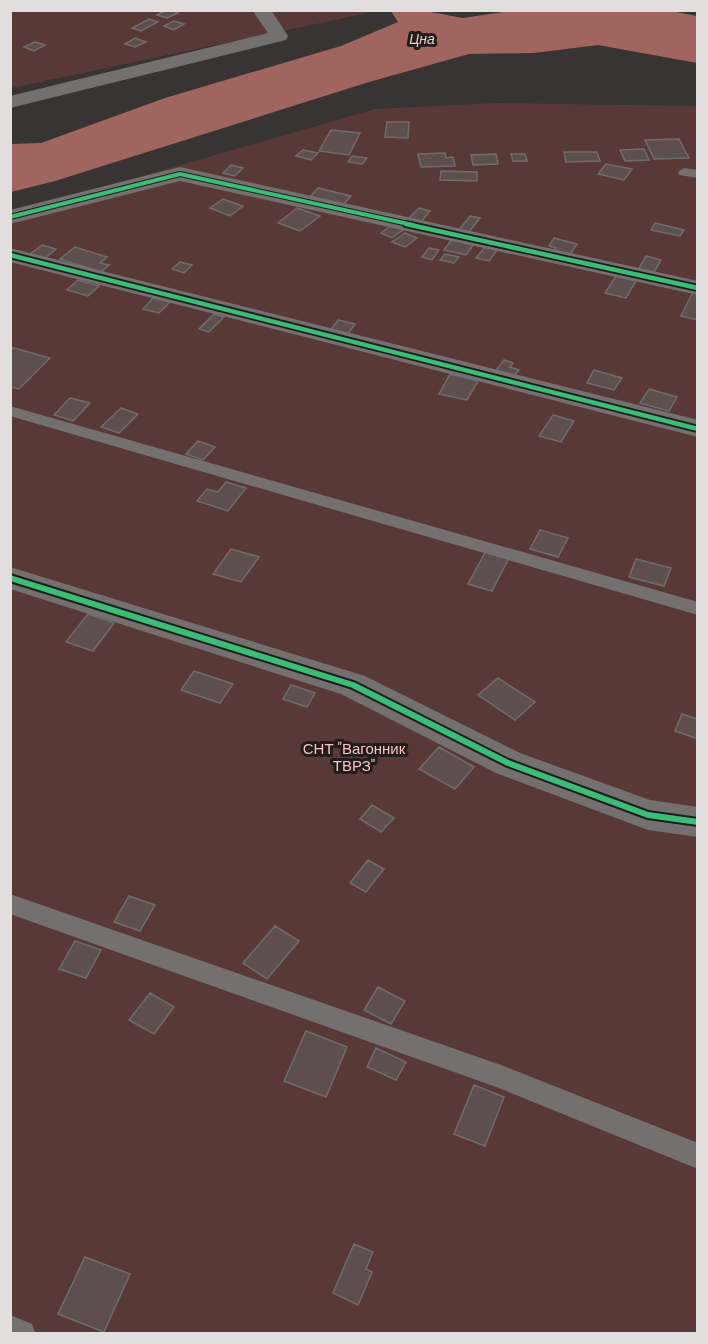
<svg xmlns="http://www.w3.org/2000/svg" width="708" height="1344" viewBox="0 0 708 1344" font-family="'DM Sans',sans-serif">
  <style>
    .green { fill: #593937 }
    .water { fill: #a16560 }
    .building { fill: #5d4f4e; stroke: #6f6c6b; stroke-width: 1.5 }
    .lines { fill: none; stroke-linecap: round; stroke-linejoin: round }
    .service { fill: #73706f; fill-rule: evenodd }
    .minor { fill: #73706f; fill-rule: evenodd }
    .cycleway-far2-casing { stroke: #1f1c1b; stroke-width: 6 }
    .cycleway-far1-casing { stroke: #1f1c1b; stroke-width: 8 }
    .cycleway-casing { stroke: #1f1c1b; stroke-width: 10 }
    .cycleway-far2 { stroke: #3abd76; stroke-width: 4 }
    .cycleway-far1 { stroke: #3abd76; stroke-width: 4.5 }
    .cycleway { stroke: #3abd76; stroke-width: 6 }
    .labels { text-anchor: middle; stroke-width: 6; stroke-linejoin: round; paint-order: stroke }
    .far-water-label { font-size: 14px; font-style: italic; fill: #f3cbc6; stroke: #1f1c1b }
    .park-label { font-size: 15px; fill: #fdc2bb; stroke: #1f1c1b }
  </style>
  <rect width="100%" height="100%" fill="#393434"/>
  <!-- green -->
  <path class="green" d="M366,10L368,13L11,88L10,11Z
    M497,103L697,106V1333L11,1334V214L375,109Z"/>
  <!-- water -->
  <path class="water" d="M517,10H665L697,16V63L598,45L534,53L469,54L369,82L55,181L11,192V144L41,143L165,98L341,46L398,22L391,11H425L463,18Z"/>
  <!-- building -->
  <path class="building" d="M166,10H169L178,13L167,18L157,15Z
    M149,19L158,22L141,31L132,28Z
    M174,21L184,24L174,30L164,26Z
    M135,38L146,42L135,47L125,44Z
    M35,42L45,45L34,51L24,47Z
    M387,122H409L408,138L385,137Z
    M331,130L360,133L349,155L319,151Z
    M679,139L689,158L654,159L645,140Z
    M644,149L649,160L625,161L620,150Z
    M303,150L318,153L311,160L296,156Z
    M564,152H597L600,161L566,162Z
    M445,153L446,158L453,157L455,166L421,167L418,154Z
    M496,154L498,164L473,165L471,155Z
    M511,154H525L527,161H513Z
    M352,156L367,158L362,164L348,162Z
    M606,164L632,169L624,180L598,174Z
    M231,165L243,168L235,176L223,173Z
    M441,171L477,172V181L440,180Z
    M318,188L351,196L343,205L310,197Z
    M223,199L243,206L230,216L210,208Z
    M297,208L320,216L300,231L278,223Z
    M419,208L430,211L420,223L408,219Z
    M470,216L480,218L469,232L459,230Z
    M655,223L684,230L680,236L651,230Z
    M392,225L404,229L392,238L381,233Z
    M405,233L417,238L405,247L392,242Z
    M554,238L577,244L569,256L553,252L556,248L549,246Z
    M452,239L474,244L466,255L444,250Z
    M42,245L56,249L44,259L30,254Z
    M75,247L107,257L100,263L109,265L101,272L60,259Z
    M485,247L497,250L489,261L476,258Z
    M429,248L439,250L432,260L422,257Z
    M445,254L459,257L454,263L440,260Z
    M646,256L661,260L653,274L637,271Z
    M180,262L192,265L184,273L172,269Z
    M616,276L636,281L626,298L605,293Z
    M78,280L99,286L88,296L67,290Z
    M693,292L698,293V320L681,316Z
    M153,298L170,302L159,313L143,309Z
    M214,314L224,317L209,332L199,329Z
    M338,320L355,324L347,335L330,331Z
    M10,347L50,358L19,389L10,387Z
    M504,360L513,363L510,367L519,370L513,377L495,372Z
    M594,370L622,378L614,390L587,383Z
    M450,374L478,381L467,400L439,394Z
    M649,389L677,397L669,411L640,403Z
    M70,398L90,403L73,421L54,415Z
    M121,408L138,414L119,433L101,427Z
    M553,415L574,421L561,442L539,436Z
    M198,441L215,447L203,460L186,454Z
    M226,482L246,488L228,511L197,501L207,489L218,492Z
    M540,530L568,538L558,557L530,549Z
    M231,549L259,557L241,582L213,574Z
    M486,551L509,558L492,591L468,584Z
    M636,559L671,568L664,586L629,577Z
    M88,614L114,623L93,651L66,642Z
    M194,671L233,684L220,703L181,690Z
    M498,678L535,702L515,720L478,695Z
    M291,685L315,693L307,707L283,699Z
    M682,714L698,719V739L675,731Z
    M439,747L474,767L455,789L419,769Z
    M372,805L394,818L381,832L360,819Z
    M368,860L384,869L366,892L350,883Z
    M129,896L155,905L140,931L114,922Z
    M275,926L299,941L267,979L243,963Z
    M75,941L101,950L86,978L59,969Z
    M378,987L405,1001L391,1024L364,1010Z
    M150,993L174,1007L154,1034L129,1020Z
    M306,1031L347,1047L326,1097L284,1081Z
    M376,1048L406,1062L396,1080L367,1067Z
    M474,1085L504,1097L485,1146L454,1134Z
    M354,1244L373,1252L366,1269L372,1272L358,1305L333,1293Z
    M85,1257L130,1274L104,1332L58,1314Z"/>
  <g class="lines">
    <!-- service -->
    <path class="service" d="M684,168L698,170V178L679,175L678,172Z
      M10,406L698,602V615L10,416Z
      M10,894L501,1065L698,1143V1169L499,1088L10,914Z
      M10,1315L32,1324L36,1334H10Z"/>
    <!-- minor -->
    <path class="minor" d="M252,10H271L288,36L286,40L10,108V96L268,33Z
      M180,167L698,281V295L180,181L10,224V210Z
      M10,248L698,420V437L10,262Z
      M10,567L365,676L520,753L650,800L698,807V837L648,830L496,773L341,694L10,589Z"/>
    <defs>
      <path id="cycleway-far2" d="M10,217L180,174L413,225"/>
      <path id="cycleway-far1" d="M406,224L698,288
        M10,255L698,429"/>
      <path id="cycleway" d="M10,578L353,685L508,763L648,815L698,822"/>
    </defs>
    <!-- cycleway-far2 casing -->
    <use href="#cycleway-far2" class="cycleway-far2-casing"/>
    <!-- cycleway-far1 casing -->
    <use href="#cycleway-far1" class="cycleway-far1-casing"/>
    <!-- cycleway casing -->
    <use href="#cycleway" class="cycleway-casing"/>
    <!-- cycleway-far2 -->
    <use href="#cycleway-far2" class="cycleway-far2"/>
    <!-- cycleway-far1 -->
    <use href="#cycleway-far1" class="cycleway-far1"/>
    <!-- cycleway -->
    <use href="#cycleway" class="cycleway"/>
  </g>
  <g class="labels">
    <!-- far-water labels -->
    <g class="far-water-label">
      <text x="422" y="44">Цна</text>
    </g>
    <!-- park labels -->
    <g class="park-label">
      <text x="354" y="754">СНТ "Вагонник<tspan x="354" dy="17">ТВРЗ"</tspan></text>
    </g>
  </g>
  <!-- border -->
  <rect width="708" height="1344" fill="none" stroke="#e3dede" stroke-width="24"/>
</svg>
